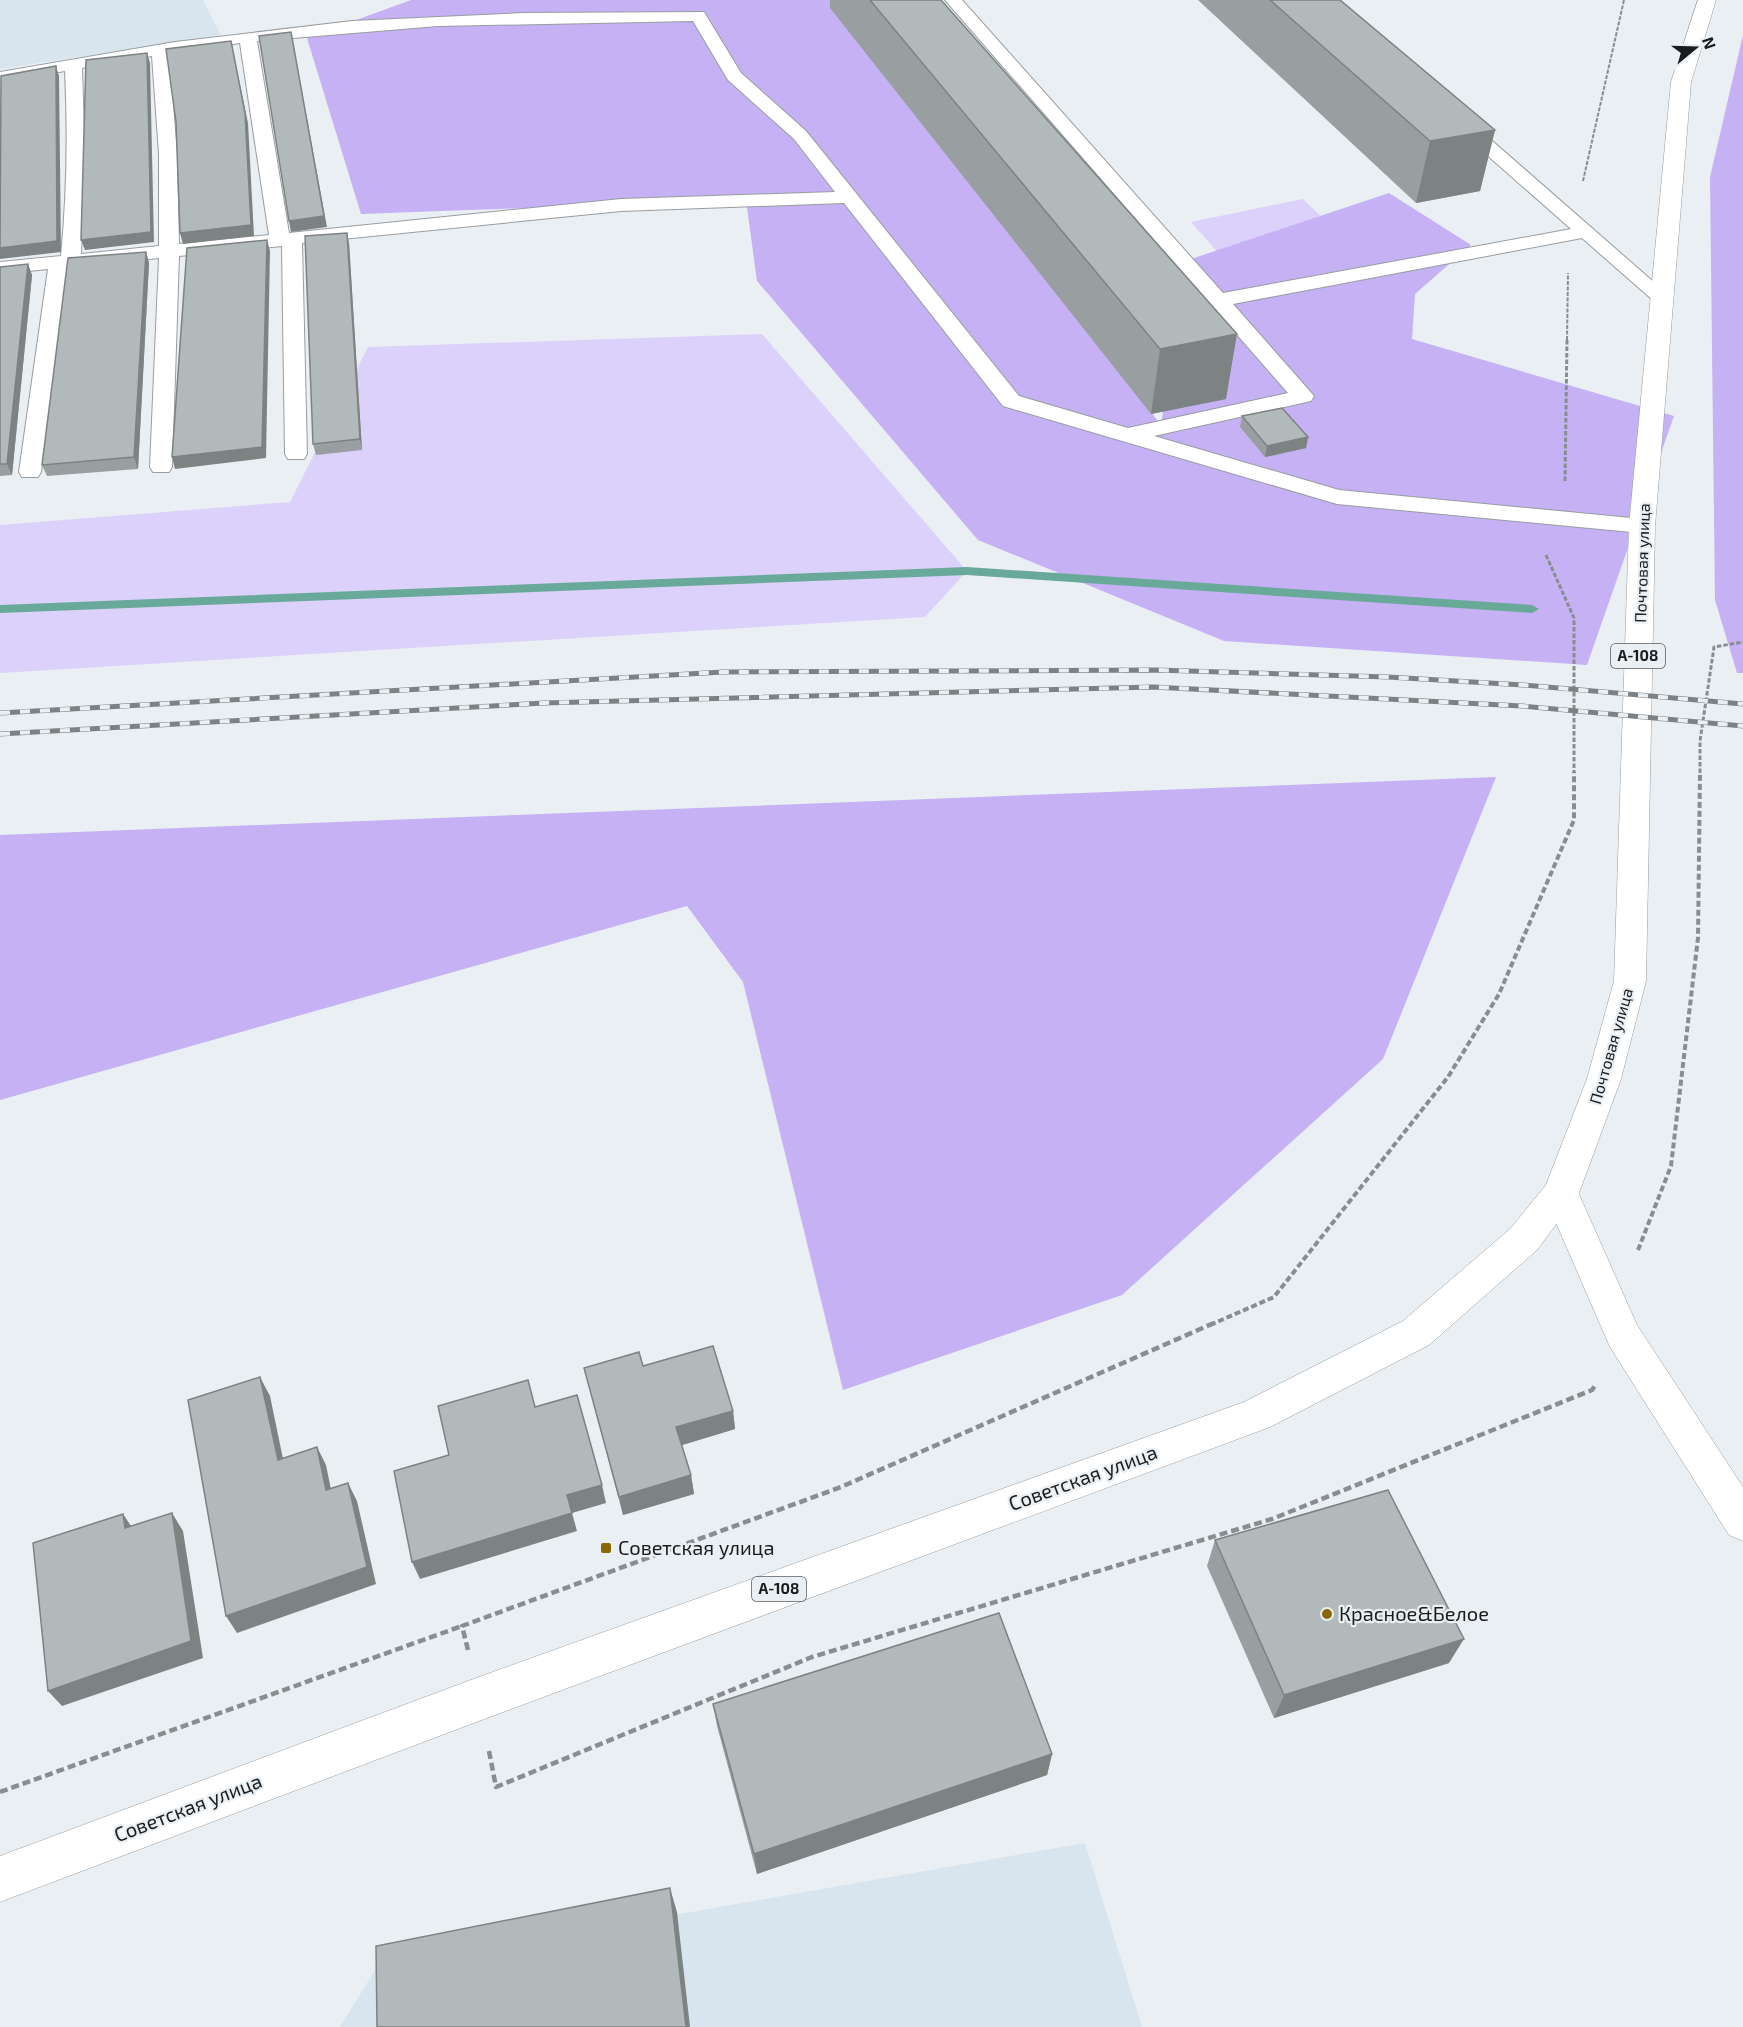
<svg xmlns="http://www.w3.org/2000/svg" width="1743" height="2027" viewBox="0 0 1743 2027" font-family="'Exo 2',sans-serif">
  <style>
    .built { fill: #d8e5ee }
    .green { fill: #dcd1fa }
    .forest { fill: #c5b1f3 }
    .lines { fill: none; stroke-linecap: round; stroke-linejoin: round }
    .stream { fill: #68a999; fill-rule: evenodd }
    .lane-casing { stroke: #989da1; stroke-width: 2 }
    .street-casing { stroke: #989da1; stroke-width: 1 }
    .highway-casing { stroke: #989da1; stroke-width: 1 }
    .path-far3 { stroke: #898d90; stroke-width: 2; stroke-dasharray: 4 1.5; stroke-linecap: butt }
    .path-far2 { stroke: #898d90; stroke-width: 3; stroke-dasharray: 4.5 2; stroke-linecap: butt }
    .path-far1 { stroke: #898d90; stroke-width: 4; stroke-dasharray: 6 3; stroke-linecap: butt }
    .path { stroke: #898d90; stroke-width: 4.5; stroke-dasharray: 8 4; stroke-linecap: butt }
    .lane { fill: #fff; fill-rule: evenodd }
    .street { fill: #fff; fill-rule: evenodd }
    .highway { fill: #fff; fill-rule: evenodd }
    .rail-casing { stroke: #7d8184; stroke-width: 5 }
    .rail { stroke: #e9eff3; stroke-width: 4; stroke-dasharray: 10; stroke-linecap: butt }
    .wall { fill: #999fa0 }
    .shaded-wall { fill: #7d8282 }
    .building { fill: #b2b9ba; stroke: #7d8282; stroke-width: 1.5 }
    .poi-dot { fill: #8a6706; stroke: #e9eff3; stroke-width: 2 }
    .labels { text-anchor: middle; stroke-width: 4.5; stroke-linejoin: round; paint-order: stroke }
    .shield { fill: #e9eff3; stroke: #585b5e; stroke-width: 1.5 }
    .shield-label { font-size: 15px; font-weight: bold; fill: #1a1c1e }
    .street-label { font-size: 16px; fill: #1a1c1e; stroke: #e9eff3 }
    .near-street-label { font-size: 20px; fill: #1a1c1e; stroke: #e9eff3 }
    .near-poi-label { font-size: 20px; fill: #1a1c1e; stroke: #e9eff3; text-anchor: start }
  </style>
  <rect width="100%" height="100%" fill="#e9eff3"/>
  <!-- built -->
  <path class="built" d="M0,0H203L221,35L0,69Z
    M1085,1843L1142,2027H340L377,1967Z"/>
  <!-- green -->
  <path class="green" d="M1303,199L1334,229L1219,254L1191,222Z
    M762,334L967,571L925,617L0,673V525L290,502L368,347Z"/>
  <!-- forest -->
  <path class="forest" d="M411,0H831L1161,425L1185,261L1389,193L1471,245L1415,294L1412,339L1674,416L1587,665L1224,641L978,540L757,281L746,200L361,214L307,38Z
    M1743,35V673H1737L1715,600L1710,177Z
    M1496,777L1383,1059L1122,1295L843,1390L743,982L687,906L0,1100V835Z"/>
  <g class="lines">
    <!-- stream -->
    <path class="stream" d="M967,567L1532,605L1539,609L1532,613L967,575L0,613V605Z"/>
    <defs>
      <path id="lane" d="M945,0H962L1223,293L1571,229L1454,126L1451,122L1454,118H1466L1672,298L1669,302H1655L1582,238L1233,304L1314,396L1311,401L1154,436L1339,490L1642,519L1650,521L1654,526L1650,531L1642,533L1337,504L1003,406L844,203L621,211L302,243L307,454L304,459H288L285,454L282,246L179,256L172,467L169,472H153L150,467L159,258L68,267L41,472L38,477H22L19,472L48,269L0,274V262L61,256C67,194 68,133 65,71L0,82V72L175,42L352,21L524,13L704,12L741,73L806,131L1019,396L1128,428L1288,393ZM693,21L728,80L794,139L835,192L621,199L289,233L257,41L438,26ZM240,43L269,235L179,244L177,154L169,54ZM152,56L159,154V246L81,254L85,162L82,68Z"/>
      <path id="street" d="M1561,1178L1574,1183L1637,1325L1743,1487V1541L1729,1535L1610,1347L1543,1193L1548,1183Z"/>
      <path id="highway" d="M1698,0H1716L1691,82L1655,526L1646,981L1621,1079L1579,1193L1537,1250L1429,1345L1270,1427L479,1721L0,1902V1856L479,1677L1244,1402L1403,1321L1511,1228L1546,1185L1587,1079L1614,981L1629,526L1671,82Z"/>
    </defs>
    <!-- lane casing -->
    <use href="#lane" class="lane-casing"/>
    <!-- street casing -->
    <use href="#street" class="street-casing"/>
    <!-- highway casing -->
    <use href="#highway" class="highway-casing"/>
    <!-- path-far3 -->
    <path class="path-far3" d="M1583,181L1624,0
      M1567,340L1568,273"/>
    <!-- path-far2 -->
    <path class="path-far2" d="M1565,481L1567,339
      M1546,555L1574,618V773
      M1700,773V741L1714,647L1743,642"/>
    <!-- path-far1 -->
    <path class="path-far1" d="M1638,1250L1671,1166L1698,938L1700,772
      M1210,1325L1274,1297L1448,1077L1499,994L1574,820V772"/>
    <!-- path -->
    <path class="path" d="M468,1650L462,1626L841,1487L1214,1323
      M489,1751L496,1787L812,1657L1272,1519L1592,1390L1596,1384
      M0,1792L462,1626"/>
    <!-- lane -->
    <use href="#lane" class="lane"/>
    <!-- street -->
    <use href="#street" class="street"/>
    <!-- highway -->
    <use href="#highway" class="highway"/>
    <defs>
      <path id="rail" d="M0,713L723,672L1155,670L1388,677L1523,685L1743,704
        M0,734L544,703L1153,687L1522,706L1743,726"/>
    </defs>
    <!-- rail casing -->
    <use href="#rail" class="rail-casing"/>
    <!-- rail -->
    <use href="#rail" class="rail"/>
  </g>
  <!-- wall -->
  <path class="wall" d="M830,0H941L1226,399L1151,414L830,8Z
    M1198,0H1340L1495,130L1480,191L1416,203Z
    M349,243L362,450L316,455L313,444Z
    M146,252L149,263L138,469L47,476L42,465Z
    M28,264L32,275L12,475L0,476V267Z
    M1242,416L1308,437L1306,448L1265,457L1240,427Z
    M643,1366L733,1411L735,1429L682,1445L691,1475L694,1494L623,1515L584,1368Z
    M1215,1540L1449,1663L1274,1718L1207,1566Z
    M713,1704L1052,1754L1047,1775L757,1874L717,1726Z"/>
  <!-- shaded-wall -->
  <path class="shaded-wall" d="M291,32L327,227L291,232L289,221Z
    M233,51L248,123L254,236L183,244L180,233Z
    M147,53L150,63L154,242L85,250L81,240Z
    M56,66L59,76L61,252L0,259V248Z
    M1495,130L1480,191L1416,203L1430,141Z
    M347,233L349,243L362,450L360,439Z
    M267,240L270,251L266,458L175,469L172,457Z
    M146,252L149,263L138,469L134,457Z
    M28,264L32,275L12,475L7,464Z
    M1237,334L1226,399L1151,414L1160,349Z
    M1308,437L1306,448L1265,457L1267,446Z
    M260,1377L270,1396L287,1478L278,1460Z
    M733,1411L735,1429L679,1446L676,1427Z
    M317,1447L326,1465L335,1509L326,1490Z
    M691,1475L694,1494L623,1515L619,1497Z
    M348,1483L357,1501L376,1584L237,1633L226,1616Z
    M602,1485L606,1503L572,1513L577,1531L420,1579L412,1562L567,1495Z
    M172,1513L183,1531L203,1658L62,1706L48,1691Z
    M123,1514L135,1532L125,1528Z
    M1464,1639L1449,1663L1274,1718L1284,1695Z
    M1052,1754L1047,1775L757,1874L754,1854Z
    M670,1888L677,1912L690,2027H686Z"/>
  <!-- building -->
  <path class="building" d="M870,0H941L1237,334L1160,349Z
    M1270,0H1340L1495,130L1430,141Z
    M291,32L324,216L289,221L259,36Z
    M231,41L245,113L251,225L180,233L176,122L166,49Z
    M147,53L151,232L81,240L86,60Z
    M56,66L57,241L0,248L1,76Z
    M347,233L360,439L313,444L305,236Z
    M267,240L262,447L172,457L187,248Z
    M146,252L134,457L42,465L68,258Z
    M28,264L7,464H0V267Z
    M1282,408L1308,437L1267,446L1242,416Z
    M713,1346L733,1411L676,1427L691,1475L619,1497L584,1368L639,1352L643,1366Z
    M260,1377L278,1460L317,1447L326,1490L348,1483L367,1567L226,1616L188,1400Z
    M528,1380L535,1407L577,1395L602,1485L567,1495L572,1513L412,1562L394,1471L449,1455L438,1406Z
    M1388,1490L1464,1639L1284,1695L1215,1540Z
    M172,1513L191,1641L48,1691L33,1543L123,1514L125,1528Z
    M999,1613L1052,1754L754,1854L713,1704Z
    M670,1888L686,2027H377L376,1946Z"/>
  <!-- markers -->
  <g class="poi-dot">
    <rect x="600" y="1542" width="12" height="12" rx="3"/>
    <circle cx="1327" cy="1614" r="6"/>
  </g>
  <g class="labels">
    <!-- shield labels -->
    <g class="shield">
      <rect x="1611" y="644" width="54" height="24" rx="4.5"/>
      <rect x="752" y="1577" width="54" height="24" rx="4.5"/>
    </g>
    <g class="shield-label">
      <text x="1638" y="661">А-108</text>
      <text x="779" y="1594">А-108</text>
    </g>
    <!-- street labels -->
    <g class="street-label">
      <text transform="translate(1642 563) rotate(-88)" y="6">Почтовая улица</text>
      <text transform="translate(1611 1046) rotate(-74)" y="6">Почтовая улица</text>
    </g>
    <!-- near-street labels -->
    <g class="near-street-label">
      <text transform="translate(1083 1478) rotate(-20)" y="7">Советская улица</text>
      <text transform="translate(188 1808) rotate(-21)" y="7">Советская улица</text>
    </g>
    <!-- near-poi labels -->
    <g class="near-poi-label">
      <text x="618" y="1555">Советская улица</text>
      <text x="1339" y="1621">Красное&amp;Белое</text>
    </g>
  </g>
  <!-- north arrow -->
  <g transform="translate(1695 48) rotate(71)" stroke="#e9eff3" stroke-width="4.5" paint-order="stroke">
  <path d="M0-4.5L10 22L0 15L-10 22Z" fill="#1a1c1e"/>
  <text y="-9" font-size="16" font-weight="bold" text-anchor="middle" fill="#1a1c1e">N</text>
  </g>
</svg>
